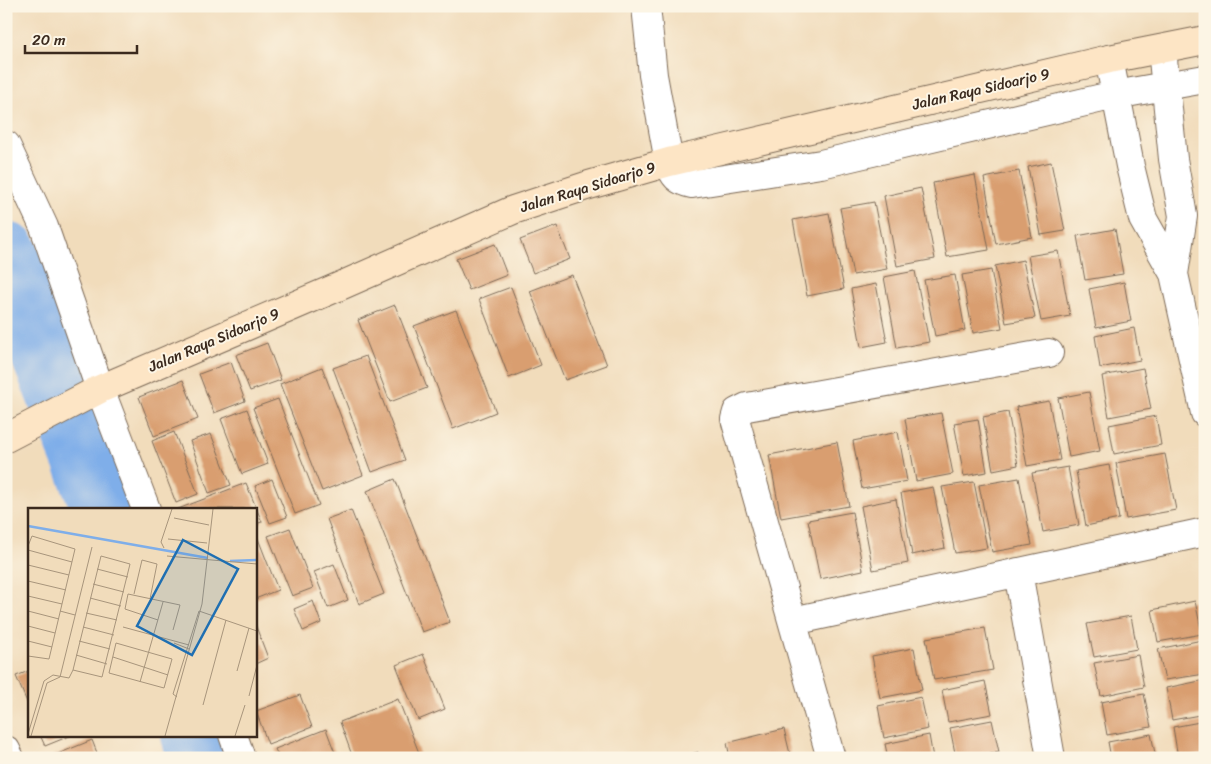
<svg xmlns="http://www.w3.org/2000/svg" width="1211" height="764" viewBox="0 0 1211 764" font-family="Sriracha,sans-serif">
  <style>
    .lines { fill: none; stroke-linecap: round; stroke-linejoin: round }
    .river { stroke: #7faee9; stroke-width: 68 }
    .building { fill: #d99e6f }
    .street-casing { stroke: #7b6855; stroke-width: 30 }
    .secondary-casing { stroke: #7b6855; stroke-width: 30 }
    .street { stroke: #fff; stroke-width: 28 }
    .secondary { stroke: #fde5c5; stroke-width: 28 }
    .labels { text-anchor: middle; stroke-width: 4; stroke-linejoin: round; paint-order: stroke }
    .street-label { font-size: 15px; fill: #3b2a1e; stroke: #fcf5e5 }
    .inset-river { fill: none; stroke: #7faee9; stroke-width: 2.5 }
    .inset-road { fill: none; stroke: #a8957c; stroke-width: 1 }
    .view { fill: #1f6fb2; fill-opacity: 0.15; stroke: #1f6fb2; stroke-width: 2.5 }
    .inset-edge { fill: none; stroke: #3b2a1e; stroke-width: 2.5 }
  </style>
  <rect width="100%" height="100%" fill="#fcf5e5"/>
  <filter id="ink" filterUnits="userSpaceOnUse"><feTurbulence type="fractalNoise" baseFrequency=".02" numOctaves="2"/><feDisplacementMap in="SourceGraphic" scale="10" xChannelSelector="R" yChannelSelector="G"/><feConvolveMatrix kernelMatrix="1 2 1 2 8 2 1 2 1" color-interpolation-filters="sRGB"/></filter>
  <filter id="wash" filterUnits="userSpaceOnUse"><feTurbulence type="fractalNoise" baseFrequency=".0096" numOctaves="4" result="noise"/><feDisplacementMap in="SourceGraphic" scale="20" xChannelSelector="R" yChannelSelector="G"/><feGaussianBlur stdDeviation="1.12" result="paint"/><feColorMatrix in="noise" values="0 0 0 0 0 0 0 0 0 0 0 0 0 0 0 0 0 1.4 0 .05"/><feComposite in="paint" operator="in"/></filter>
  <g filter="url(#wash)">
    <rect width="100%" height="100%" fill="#f1dcbb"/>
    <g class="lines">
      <!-- river -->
      <path class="river" d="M6,256L106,509
        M195,735L202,758"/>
    </g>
    <g id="blocks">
      <!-- building -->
      <path class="building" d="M1051,162L1065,231L1041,235L1028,167Z
        M1019,171L1032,237L996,244L984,178Z
        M975,175L989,250L947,257L933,183Z
        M921,188L935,259L897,266L884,196Z
        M874,202L887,269L853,275L840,208Z
        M829,213L844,289L807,296L793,220Z
        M557,226L570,259L533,273L520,240Z
        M1115,229L1123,274L1085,280L1077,236Z
        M495,244L507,275L469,290L456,259Z
        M1058,251L1070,316L1041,321L1028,256Z
        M1023,260L1035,318L1006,323L995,266Z
        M991,270L1002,328L973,333L962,275Z
        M915,271L929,342L897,348L884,277Z
        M572,275L607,365L565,380L530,291Z
        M955,275L965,330L935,336L924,280Z
        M1124,282L1131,321L1096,328L1089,289Z
        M876,284L887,342L861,347L851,289Z
        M511,287L541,365L509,378L479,299Z
        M395,305L427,388L390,402L358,320Z
        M456,310L496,412L453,429L414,326Z
        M1134,328L1140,360L1100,368L1095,336Z
        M267,343L281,380L250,391L236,355Z
        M366,356L405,460L372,472L333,368Z
        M231,362L245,401L214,413L199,374Z
        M322,367L363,475L322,491L280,384Z
        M1143,368L1151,409L1109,417L1102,376Z
        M183,380L198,419L154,436L139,397Z
        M1089,392L1100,451L1069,457L1058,398Z
        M278,399L319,505L295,514L253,408Z
        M1049,401L1060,460L1027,466L1016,407Z
        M247,409L268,464L242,474L221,419Z
        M1008,412L1018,465L993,470L983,417Z
        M941,413L953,474L916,481L905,419Z
        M1156,416L1161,445L1114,454L1109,425Z
        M978,419L987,472L964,476L954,423Z
        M174,432L198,494L176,503L152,441Z
        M898,432L907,481L862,489L853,441Z
        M211,434L231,485L209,493L190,441Z
        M837,442L849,506L781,518L769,455Z
        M1165,454L1176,510L1126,519L1116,463Z
        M1109,465L1119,519L1086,526L1076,471Z
        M1068,467L1079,525L1043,532L1032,473Z
        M1019,478L1032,545L992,552L979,485Z
        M272,479L287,517L270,523L255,486Z
        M395,479L450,622L422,632L367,491Z
        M974,482L987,548L955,553L942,487Z
        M246,483L262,522L255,524V509H178Z
        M933,487L945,548L912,555L901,493Z
        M896,499L908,563L873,570L861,506Z
        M351,510L384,594L359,604L327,519Z
        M852,512L863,570L820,579L808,520Z
        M290,528L313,588L292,596L268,536Z
        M255,536H257L278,590L255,599Z
        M334,564L348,600L328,608L314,572Z
        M313,601L321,623L303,631L294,609Z
        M1195,601L1202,634L1158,642L1152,610Z
        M1131,616L1137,649L1094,657L1087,624Z
        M255,624L268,658L255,664Z
        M985,628L993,670L934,680L926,638Z
        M1202,640L1205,655V674L1165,680L1158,649Z
        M914,648L922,690L880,698L872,656Z
        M423,654L445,709L418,720L396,665Z
        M1138,655L1144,687L1101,696L1094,663Z
        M29,671V707L16,676Z
        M1205,680V714L1172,720L1166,688Z
        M985,681L992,714L948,722L942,690Z
        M1144,694L1151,727L1107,735L1101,702Z
        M300,695L312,727L268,744L256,711Z
        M921,697L928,729L884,738L878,706Z
        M398,699L421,758H353L340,722Z
        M992,720L999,752L972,758H956L950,728Z
        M1205,721V754L1178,758L1173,727Z
        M326,729L337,758H279L275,749Z
        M784,729L791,758H730L727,743Z
        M1151,734L1156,758H1111L1108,742Z
        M40,735H72L45,746Z
        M929,735L933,758H888L885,744Z
        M92,740L99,758H48Z
        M698,752L700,758H680V757Z"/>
    </g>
  </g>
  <g filter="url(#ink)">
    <use href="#blocks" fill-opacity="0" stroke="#7b6855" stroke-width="1"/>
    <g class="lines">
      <defs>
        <path id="street" d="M646,6L653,75L669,162C673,176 678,181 692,184L821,164L1115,95L1205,79
          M1162,49L1173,159L1183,216L1174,274
          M1109,59L1130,166L1143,219L1174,274L1205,413
          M6,145L44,227L100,389L146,509
          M1018,572L1051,758
          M793,621L1205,532
          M233,735L241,758
          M6,750L10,758
          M831,758L735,419L737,412L747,407L1049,353"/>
        <path id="secondary" d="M6,438L100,389L338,287L513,210L589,185L669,162L1109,59L1205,40"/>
      </defs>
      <!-- street casing -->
      <use href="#street" class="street-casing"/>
      <!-- secondary casing -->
      <use href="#secondary" class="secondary-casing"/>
      <!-- street -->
      <use href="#street" class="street"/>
      <!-- secondary -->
      <use href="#secondary" class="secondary"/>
    </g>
  </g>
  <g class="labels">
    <!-- street labels -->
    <g class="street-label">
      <text transform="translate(981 89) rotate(-13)" y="5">Jalan Raya Sidoarjo 9</text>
      <text transform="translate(588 187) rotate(-17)" y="5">Jalan Raya Sidoarjo 9</text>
      <text transform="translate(214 340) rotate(-23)" y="5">Jalan Raya Sidoarjo 9</text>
    </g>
  </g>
  <!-- overview -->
  <g transform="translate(28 508)">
    <rect width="229" height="229" fill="#f1dcbb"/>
    <path class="inset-river" d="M0,18L180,50M202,53L229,52"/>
    <path class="inset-road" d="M146,10L181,17M140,31L179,35M0,38L4,28L47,41L21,151L0,148M136,40L133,34L144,1M0,42L44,54M73,48L102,56L74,169L45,162ZM139,48L229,56M0,57L41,67M69,61L100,69M0,73L38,82M65,76L96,84M106,86L114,52L129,56L122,91M0,88L34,96M62,90L93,98M0,103L31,111M32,103L47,107M58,105L89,112M130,112L97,101L100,86L152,97L145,122M0,118L27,125M55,119L86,127M95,119L161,137M0,133L24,139M51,133L82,141M88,135L144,151L136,180L81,165ZM146,135L161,141M48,147L79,156M85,149L140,167M209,163L221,120M32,169L64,39M112,174L135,94M221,188L229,157M149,189L145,186L171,103L229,123M175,197L198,112M0,226L16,173L25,167L41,170L45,162M3,228L19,175L32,169M137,228L174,96L185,1M207,228L217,197"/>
    <path class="view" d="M155,32L210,61L164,147L109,118Z"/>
    <rect width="229" height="229" class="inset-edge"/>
  </g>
  <!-- margin -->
  <rect width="1211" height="764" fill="none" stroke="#fcf5e5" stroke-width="25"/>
  <!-- scale -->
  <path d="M25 45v8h112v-8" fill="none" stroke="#3b2a1e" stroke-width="2.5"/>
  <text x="32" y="45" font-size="15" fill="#3b2a1e" stroke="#fcf5e5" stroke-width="4" paint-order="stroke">20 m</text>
</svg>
